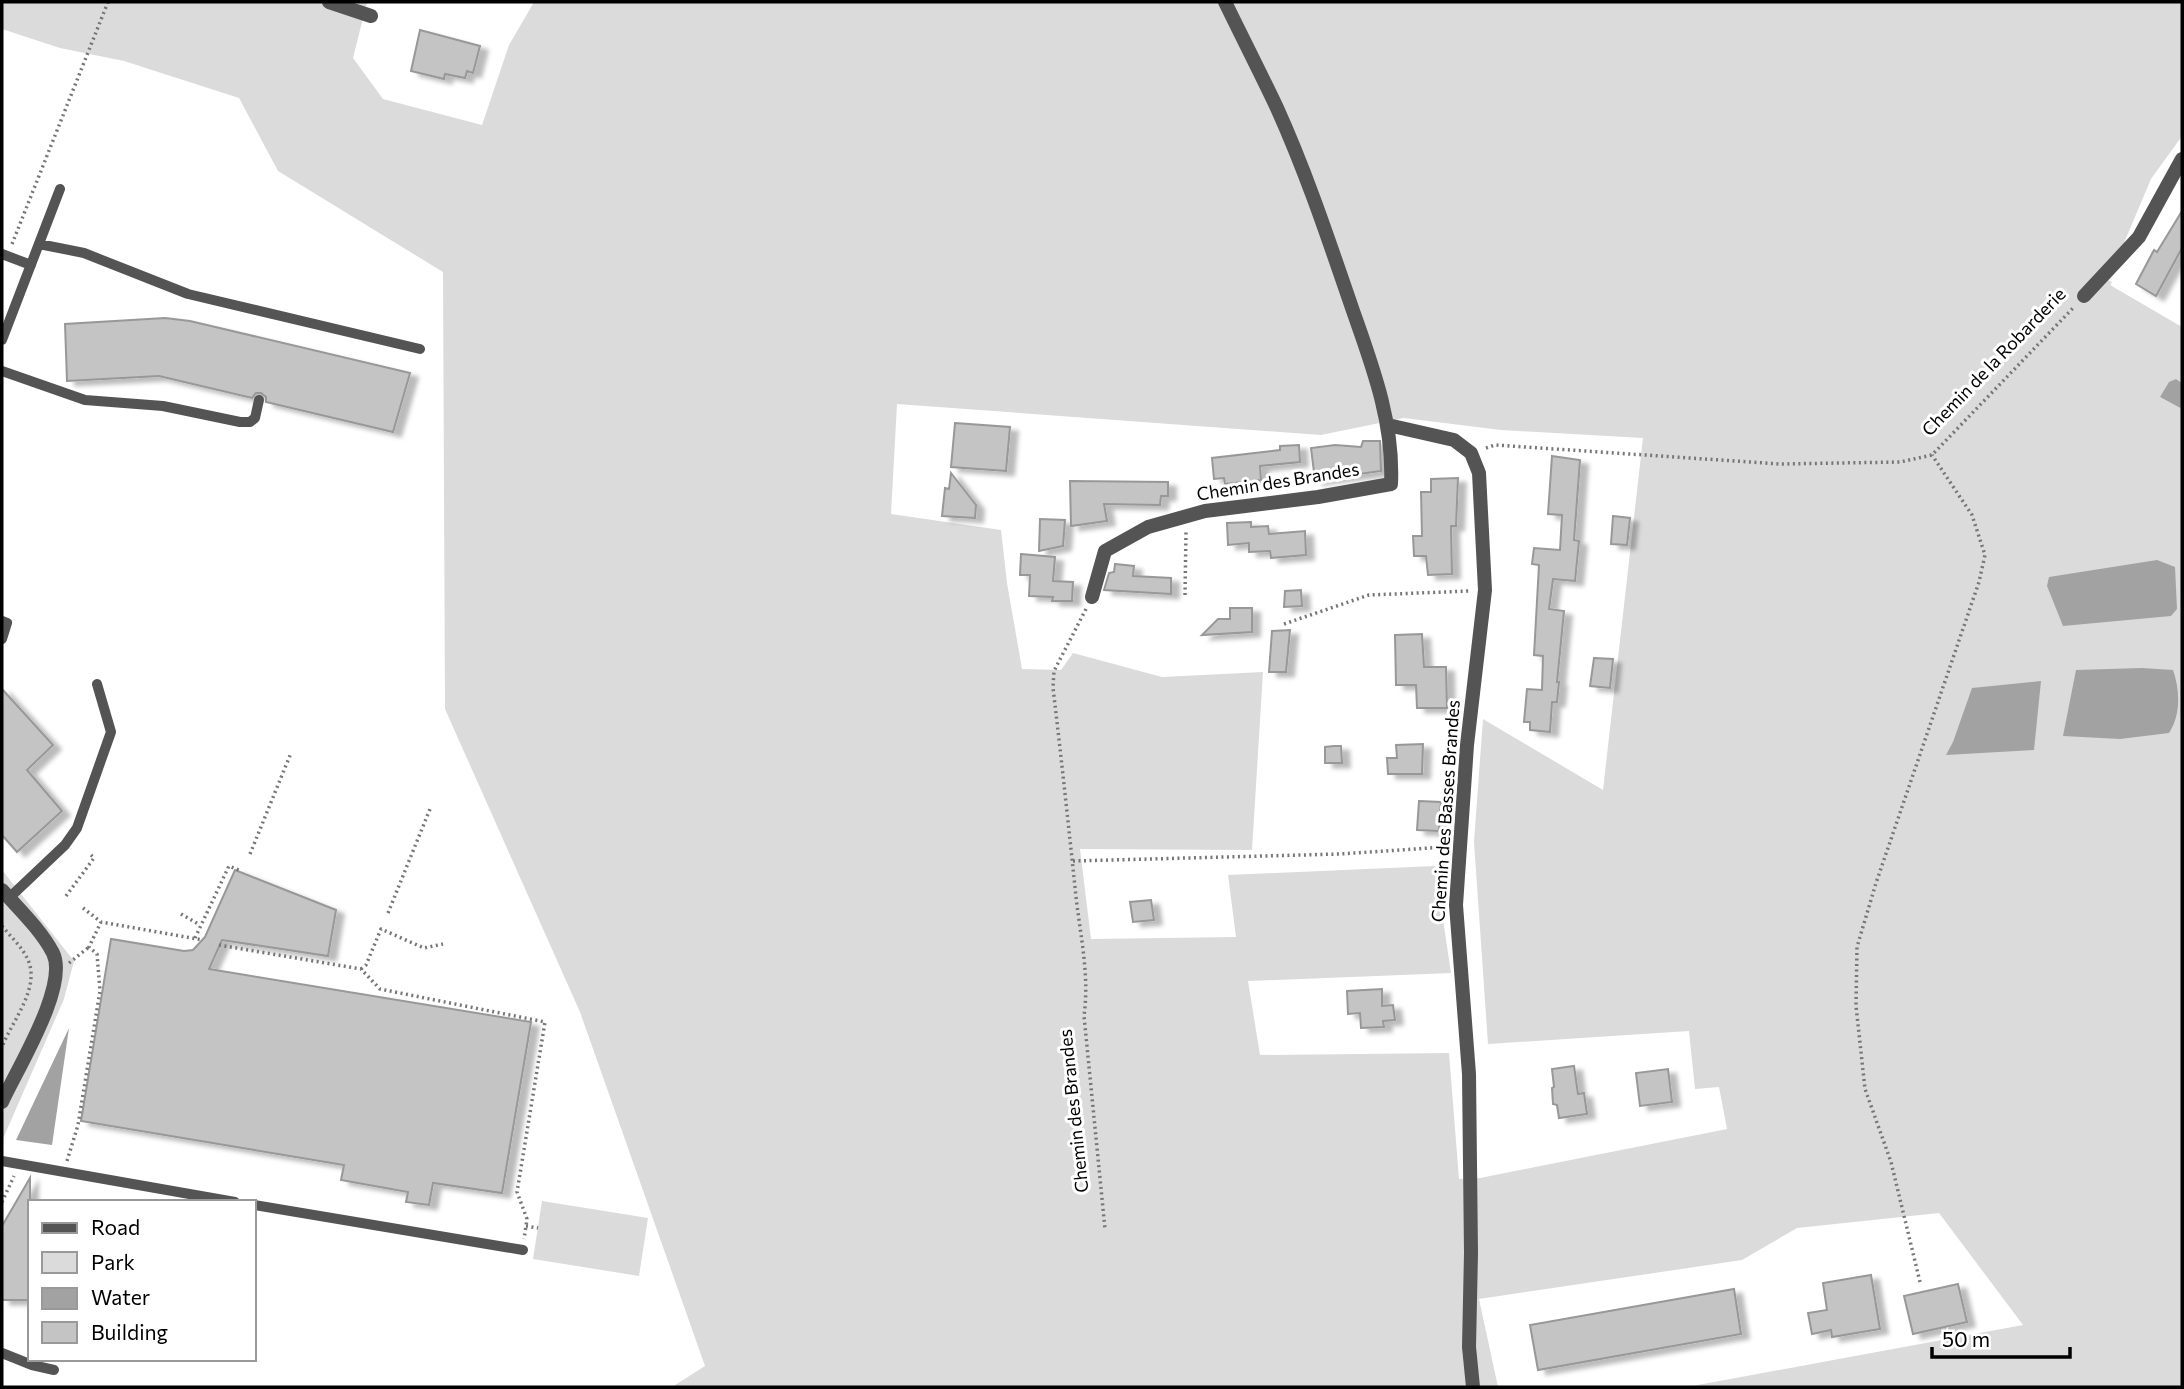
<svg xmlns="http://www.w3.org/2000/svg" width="2184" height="1389" viewBox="0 0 2184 1389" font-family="Commissioner,sans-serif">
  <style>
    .green { fill: #dbdbdb; fill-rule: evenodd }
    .water { fill: #a2a2a2 }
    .building { fill: #c4c4c4; stroke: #989898; stroke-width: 2; filter: url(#shadow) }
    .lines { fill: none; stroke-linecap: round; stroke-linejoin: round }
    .path { stroke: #767676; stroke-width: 3.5; stroke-dasharray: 2 3.5; stroke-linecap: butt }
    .service { stroke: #545454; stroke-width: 10 }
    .minor { stroke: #545454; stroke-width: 14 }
    .labels { text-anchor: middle; stroke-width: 6; stroke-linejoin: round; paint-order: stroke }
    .street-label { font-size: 18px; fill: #000; stroke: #fff }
  </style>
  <defs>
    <filter id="shadow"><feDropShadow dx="8" dy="4.5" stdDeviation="2" flood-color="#0004"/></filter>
  </defs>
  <rect width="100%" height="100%" fill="#fff"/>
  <!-- green -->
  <path class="green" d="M2,2H367L353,58L383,99L482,125L509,45L534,2H2182V136L2151,179L2124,243L2098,275L2112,282L2110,285L2182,327V383L2176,379L2160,397L2182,409V1387H1687L2023,1325L1939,1213L1797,1228L1742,1260L1479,1299L1498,1387H672L705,1366L580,1012L445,709L443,272L278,171L239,98L124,61L60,48L2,29ZM897,404L1321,435L1404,418L1501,430L1643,438L1603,790L1483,719L1474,842L1488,1044L1689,1031L1695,1089L1719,1087L1727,1129L1480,1178L1459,1179L1449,1053L1260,1055L1248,981L1451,973L1435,866L1228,875L1236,937L1091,939L1080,849L1252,850L1263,672L1162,677L1073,653L1061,670L1022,669L1007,583L1001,530L891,514Z
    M2,870L74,961L64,999L2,1141Z
    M542,1201L648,1218L639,1276L533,1259Z"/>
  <!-- water -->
  <path class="water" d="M2176,379L2182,383V409L2160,397L2169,382Z
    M2157,560L2175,567L2177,609L2171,616L2063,626L2047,586L2049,577Z
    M2142,668L2173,670C2180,690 2181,715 2169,733L2120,739L2063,736L2076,670Z
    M2041,681L2034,750L1946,755L1953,742L1972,688Z
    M69,1028L52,1145L16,1140Z"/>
  <!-- building -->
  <path class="building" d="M420,30L480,46L473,73L467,71L465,78L445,74L444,79L411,71Z
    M2182,211V248L2156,296L2136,284L2154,250L2157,252Z
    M165,318L190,321L410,373L393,432L266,402V397L261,393H256L252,398L159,376L67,381L65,324Z
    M955,423L1010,427L1006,471L951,467Z
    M1363,441H1380L1381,471L1315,480L1311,448L1335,445L1361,447Z
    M1299,445L1300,462L1260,466L1261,480L1225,484L1224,478L1214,479L1212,458L1280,450V446Z
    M1552,456L1580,460L1574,540L1579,541L1575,581L1553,579L1549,609L1564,611L1557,682H1559L1557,702H1552L1550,732L1530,730V722H1524L1527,689L1542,690L1543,656L1534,655L1539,565L1532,564L1534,548L1560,550L1562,515L1548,514Z
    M951,473L976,505L975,518L942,516L945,488L949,489Z
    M1458,478L1456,526H1451L1452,574L1428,575L1426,556H1414L1413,536H1422L1421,492H1431V479Z
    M1070,481L1168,482V496H1161L1160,505L1104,504L1107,521L1071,526Z
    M1613,516L1630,518L1627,545L1611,544Z
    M1040,519L1065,520L1063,546L1039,551Z
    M1251,522V527L1268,526L1269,534L1305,531L1306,555L1271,558L1270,551L1249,552V543L1228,545L1227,523Z
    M1021,554L1055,557L1053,581L1073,582L1072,601H1052L1053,597L1029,596L1030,575H1020Z
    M1115,564L1134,566L1133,576L1171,578V594L1104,590L1109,573L1114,572Z
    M1301,590L1302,606L1284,607L1285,591Z
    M1230,608H1252V632L1202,635L1218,619H1230Z
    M1290,630L1286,672H1269L1272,631Z
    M1422,634L1424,667H1446L1447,708H1417L1416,685H1396L1395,635Z
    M1594,658L1613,659L1610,688L1590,686Z
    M2,689L53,745L27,770L62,811L17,852L2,835Z
    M1423,744L1422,774H1388L1387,758H1397L1396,745Z
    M1334,746H1341L1342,763H1325V747Z
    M1419,801L1441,802L1439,831L1417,830Z
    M235,870L336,910L328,956L222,940L209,969L531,1022L502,1193L433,1183L429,1205L406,1202L408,1192L341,1180L344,1165L81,1121L111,939L184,951L193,950L205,937Z
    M1151,900L1154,920L1133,922L1130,902Z
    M1382,989V1006L1393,1005L1395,1020L1383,1021L1384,1027L1361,1028L1360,1013L1348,1014L1347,991Z
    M1574,1066L1578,1094L1584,1093L1587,1114L1559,1118L1557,1105L1553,1104L1552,1088L1554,1087L1552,1069Z
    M1668,1069L1672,1102L1640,1106L1636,1073Z
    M30,1178V1300H2V1226Z
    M1871,1275L1880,1329L1832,1337L1831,1330L1812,1334L1808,1313L1827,1310L1823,1283Z
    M1958,1284L1967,1322L1913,1334L1904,1296Z
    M1734,1289L1741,1334L1538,1370L1530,1325Z"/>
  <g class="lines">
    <!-- path -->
    <path class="path" d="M12,244L108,2
      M1486,448L1495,445L1780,464L1900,462L1932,455L2075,306
      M1185,595L1186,531
      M1086,609L1054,671L1053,688C1061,755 1068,821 1075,887C1079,931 1090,972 1084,1016L1105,1229
      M1284,624L1369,595L1469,591
      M250,854L291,753
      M1073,861L1340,854L1445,847
      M66,896L94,858L91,855
      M83,908L101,922L203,940
      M388,913L430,809
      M181,914L200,925
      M2,926C10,936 20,945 26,956C43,985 13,1019 2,1047
      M195,938L229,866L241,871
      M219,945L361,969L380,989L545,1022L517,1192L527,1219L524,1239
      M69,963L89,947
      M361,969L366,965L381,929L424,948L443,944
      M67,1161L78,1125L100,991L97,954L89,947L101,922
      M2,1202L14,1176
      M526,1226L538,1228
      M1920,1282L1891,1162L1865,1089L1856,1006L1857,947L1876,883L1979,582L1985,555L1972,515L1932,455"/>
    <!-- service -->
    <path class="service" d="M39,244L84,253L188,294L420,349
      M2,254L31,265
      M2,340L60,189
      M2,371L85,400L163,406L240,422H250L255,418L259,400
      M2,621L7,623L2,639
      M9,898L65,845L77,828L111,732L97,684
      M2,1161L235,1202
      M254,1205L523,1250
      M2,1353L32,1365L54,1370"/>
    <!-- minor -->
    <path class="minor" d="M329,2L371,16
      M2084,296L2139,237L2182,159
      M1388,425L1454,440L1471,453L1479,473L1485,590L1467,745L1456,905L1469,1074L1471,1253L1469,1347L1473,1387
      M1092,597L1105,551L1148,527L1205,511L1318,497L1391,484C1394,422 1372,365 1352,308C1329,241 1306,172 1277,108C1260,72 1242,37 1225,2
      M2,890C19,909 41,930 53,953C69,986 17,1069 2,1102"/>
  </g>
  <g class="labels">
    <!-- street labels -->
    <g class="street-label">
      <text transform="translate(1994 362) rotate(-46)" y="6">Chemin de la Robarderie</text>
      <text transform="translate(1278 482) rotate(-9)" y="6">Chemin des Brandes</text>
      <text transform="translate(1446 811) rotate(-86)" y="6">Chemin des Basses Brandes</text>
      <text transform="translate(1074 1111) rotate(-96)" y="6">Chemin des Brandes</text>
    </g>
  </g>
  <!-- border -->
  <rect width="2184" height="1389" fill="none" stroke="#000000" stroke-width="7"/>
  <!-- legend -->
  <rect x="28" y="1200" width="228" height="161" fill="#ffffff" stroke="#999999" stroke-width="2"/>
  <rect x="42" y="1223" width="35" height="10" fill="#545454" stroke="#999999" stroke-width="2"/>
  <text x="91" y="1235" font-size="21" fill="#000000">Road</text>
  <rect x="42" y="1252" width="35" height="21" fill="#dbdbdb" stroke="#999999" stroke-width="2"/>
  <text x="91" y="1270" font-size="21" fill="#000000">Park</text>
  <rect x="42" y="1288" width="35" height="21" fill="#a2a2a2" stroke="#999999" stroke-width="2"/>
  <text x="91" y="1305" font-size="21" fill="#000000">Water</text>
  <rect x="42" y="1322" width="35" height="21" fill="#c4c4c4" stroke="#999999" stroke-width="2"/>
  <text x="91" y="1340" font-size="21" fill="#000000">Building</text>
  <!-- scale -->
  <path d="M1932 1347v10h138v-10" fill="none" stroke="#000000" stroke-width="3.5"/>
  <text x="1942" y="1347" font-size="21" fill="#000000" stroke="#ffffff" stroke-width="5" paint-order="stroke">50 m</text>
</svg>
